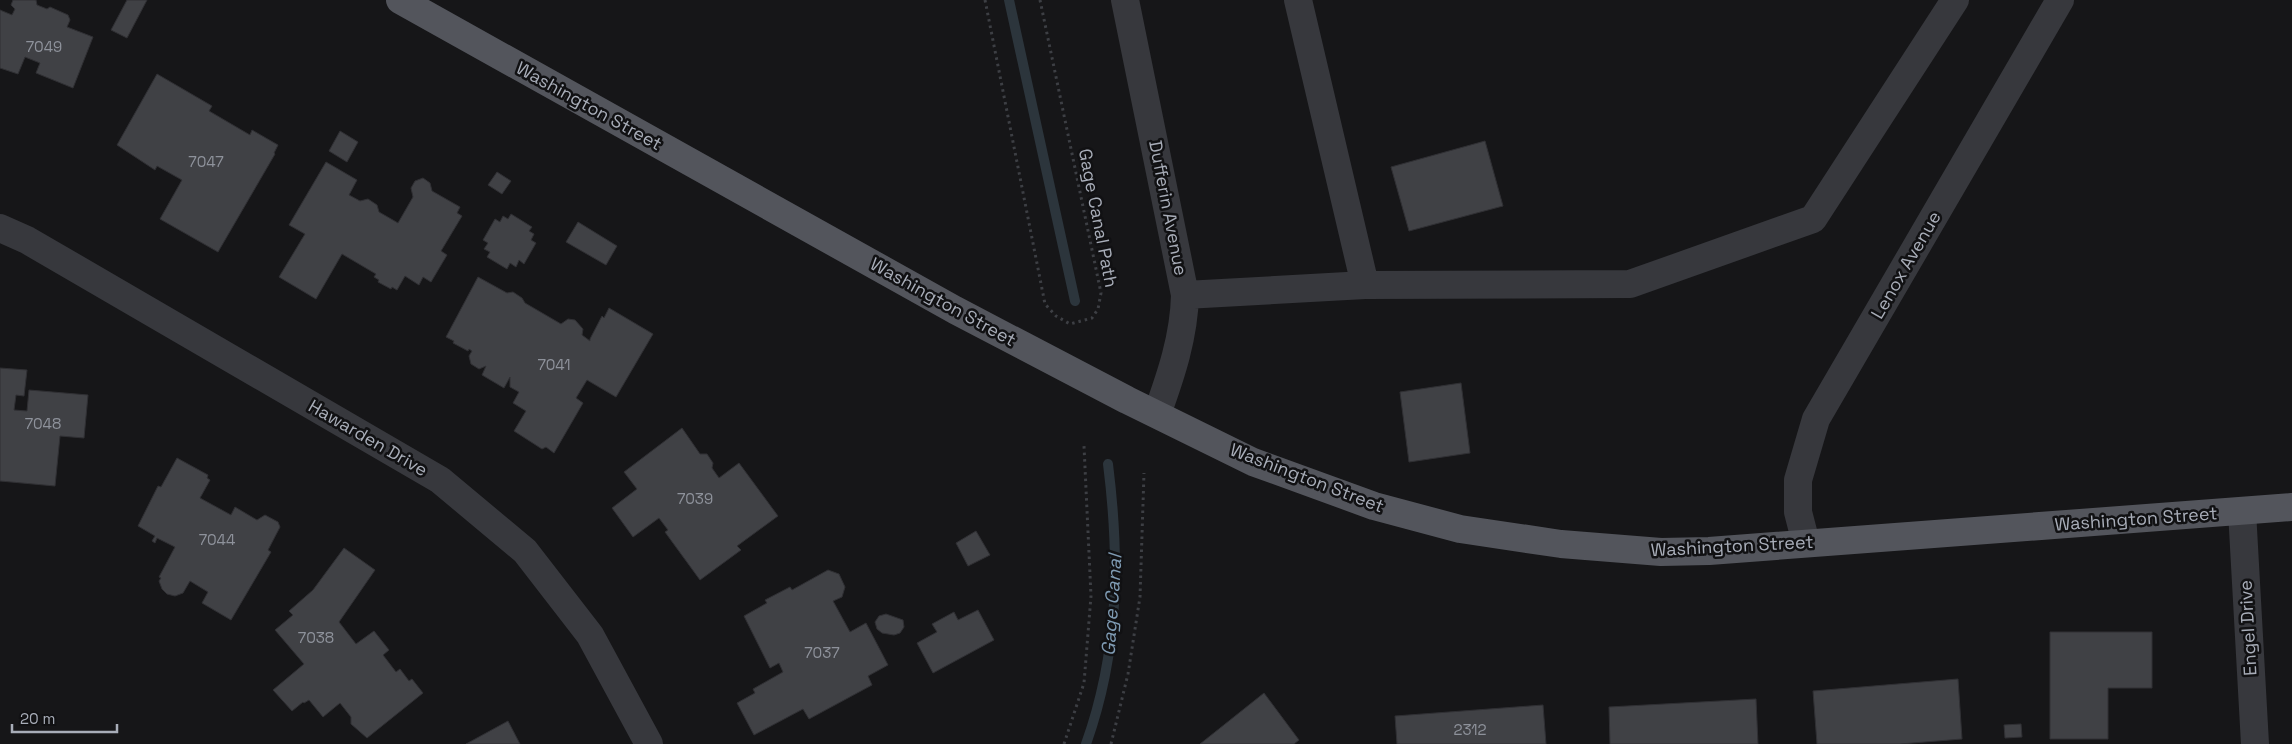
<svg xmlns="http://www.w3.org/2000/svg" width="2292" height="744" viewBox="0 0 2292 744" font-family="'Space Grotesk',sans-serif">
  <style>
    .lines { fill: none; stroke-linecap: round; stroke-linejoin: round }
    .stream { stroke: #2c353c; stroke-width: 10 }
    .building { fill: #404145; stroke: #303034 }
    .path { stroke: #3d3f44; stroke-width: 3; stroke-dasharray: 2.5 4; stroke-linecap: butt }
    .minor { stroke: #37383d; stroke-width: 28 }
    .major { stroke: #53555c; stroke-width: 28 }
    .labels { text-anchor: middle; stroke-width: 5; stroke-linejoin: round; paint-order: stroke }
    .number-label { font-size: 15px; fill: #8e929b }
    .street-label { font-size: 18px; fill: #a8adb8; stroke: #111113 }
    .water-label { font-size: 19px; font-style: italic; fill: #7f9bb3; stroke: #111113 }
  </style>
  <rect width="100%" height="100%" fill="#161618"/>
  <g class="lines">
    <!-- stream -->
    <path class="stream" d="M1009,0L1075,301
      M1086,744C1119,652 1120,560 1108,464"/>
  </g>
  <!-- building -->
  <path class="building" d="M13,0H36L37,5L47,9L50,7L68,15L70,20L67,27L93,37L73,88L36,73L40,63L25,57L18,74L0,68V10L12,15L15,9L11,5Z
    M127,0H147L127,38L111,30Z
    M157,74L212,106L209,111L250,135L252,130L278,145L274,153L275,154L218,252L160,219L182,180L157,166L155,170L117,145Z
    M340,131L358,142L347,162L329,151Z
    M1485,141L1503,206L1409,231L1391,167Z
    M326,162L357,180L349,195L360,201L368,199L377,205L379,212L398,223L413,197L411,188L415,181L423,178L430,183L432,191L460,207L457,213L462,216L441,251L447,255L431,282L423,277L419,285L405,276L397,290L392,287L391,289L378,282L379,280L374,277L376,274L342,254L316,299L279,277L305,234L289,225Z
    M497,172L511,181L502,194L488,185Z
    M511,214L532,227L529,231L534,234L531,240L536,243L524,264L519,260L516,267L510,263L507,269L487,257L490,252L484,249L488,243L483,240L495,219L500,222L503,216L508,219Z
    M578,222L617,246L606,265L566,242Z
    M478,277L507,293L513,292L522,298L525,303L561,324L568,319L575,320L583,329L582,335L590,341V339L602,316L604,318L609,308L653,334L616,397L587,380L576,398L583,403L554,453L546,447L542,449L514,431L526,411L513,403L519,392L510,387V377L504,388L482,375L486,366L479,369L471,364L469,356L472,351L469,349L468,351L453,343L454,341L446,337Z
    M0,368L27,370L24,396L16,395L14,410L27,411L29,390L88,395L84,438L60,436L55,486L0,481Z
    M1461,383L1470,453L1409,462L1400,392Z
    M682,428L700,454H707L713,463L712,468L719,478L739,463L778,516L737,546L741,550L700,580L665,532L668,530L659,518L633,537L612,508L637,489L624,472Z
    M177,458L208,475L207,478L210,480L200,498L231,515L235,507L257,520L265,515L278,522L280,527L268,550L271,552L231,620L202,603L208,592L190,581L183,593L175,596L167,594L162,589L159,581L161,578L159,577L175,547L157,538L155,543L152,541L155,536L138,526L158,486L161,487Z
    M976,531L990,555L968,566L956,543Z
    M344,548L375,570L339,622L356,644L374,631L389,650L383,655L396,672L400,669L409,681L412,679L423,693L367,738L351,724V717L340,703L323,717L309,700L304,703L303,702L292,711L273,690L304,664L275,630L293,615L289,611L313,590Z
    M828,570L839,574L845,587L842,597L833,601L850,632L866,623L888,665L868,676L872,685L809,719L803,709L754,735L737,703L755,693L753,689L783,672L779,663L770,668L744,616L767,603L765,600L790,587L792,590Z
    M978,610L994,640L933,673L917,643L937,632L932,624L954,612L958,620Z
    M886,614L903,620L904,627L900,633L894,635L882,633L877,629L875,622L879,616Z
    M2050,632H2152V688H2108V739H2050Z
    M1958,679L1962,739L1900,744H1817L1813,691Z
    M1264,693L1299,740L1294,744H1200Z
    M1756,699L1758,744H1610L1609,707Z
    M1543,705L1546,744H1397L1395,716Z
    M508,721L520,744H466Z
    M2021,724L2022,737L2005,738L2004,725Z"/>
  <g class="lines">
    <!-- path -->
    <path class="path" d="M985,0L1045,304L1056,316L1070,324L1092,318L1098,309L1101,293L1040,0
      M1064,744L1084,683L1091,596L1084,446
      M1111,744L1128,674L1140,597L1144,473"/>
    <!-- minor -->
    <path class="minor" d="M1125,0L1185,295C1184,337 1171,375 1157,414
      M1298,0L1365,285
      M0,228L27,240L440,480L525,551L590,635L649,744
      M1185,295L1365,285L1630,284L1813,219L1955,0
      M2242,511L2255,744
      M1806,543L1798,512V480L1816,419L2060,0"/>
    <!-- major -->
    <path class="major" d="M400,0L955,310L1127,400L1253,462L1374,506L1460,529L1561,544L1661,552L1709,551L2292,507"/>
  </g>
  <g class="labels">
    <!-- number labels -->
    <g class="number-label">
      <text x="44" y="52">7049</text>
      <text x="206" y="167">7047</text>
      <text x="554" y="370">7041</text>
      <text x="43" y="429">7048</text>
      <text x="695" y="504">7039</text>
      <text x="217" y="545">7044</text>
      <text x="316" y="643">7038</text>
      <text x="822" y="658">7037</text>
      <text x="1470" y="735">2312</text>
    </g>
    <!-- street labels -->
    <g class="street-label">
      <text transform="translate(589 106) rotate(29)" y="6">Washington Street</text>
      <text transform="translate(1168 208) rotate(79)" y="6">Dufferin Avenue</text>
      <text transform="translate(1098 218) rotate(79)" y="6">Gage Canal Path</text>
      <text transform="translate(1906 265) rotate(-60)" y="6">Lenox Avenue</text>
      <text transform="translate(943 302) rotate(29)" y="6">Washington Street</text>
      <text transform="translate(368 438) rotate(30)" y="6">Hawarden Drive</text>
      <text transform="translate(1307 478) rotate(21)" y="6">Washington Street</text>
      <text transform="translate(2136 519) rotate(-4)" y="6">Washington Street</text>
      <text transform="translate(1732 546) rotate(-3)" y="6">Washington Street</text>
      <text transform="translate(2248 628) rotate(-93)" y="6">Engel Drive</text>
    </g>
    <!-- water labels -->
    <g class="water-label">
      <text transform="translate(1111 605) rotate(-86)" y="7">Gage Canal</text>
    </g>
  </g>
  <!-- scale -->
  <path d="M12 724v8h105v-8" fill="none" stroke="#a8adb8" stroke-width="2.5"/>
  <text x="20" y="724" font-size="15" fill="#a8adb8" stroke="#111113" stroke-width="4" paint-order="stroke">20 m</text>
</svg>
